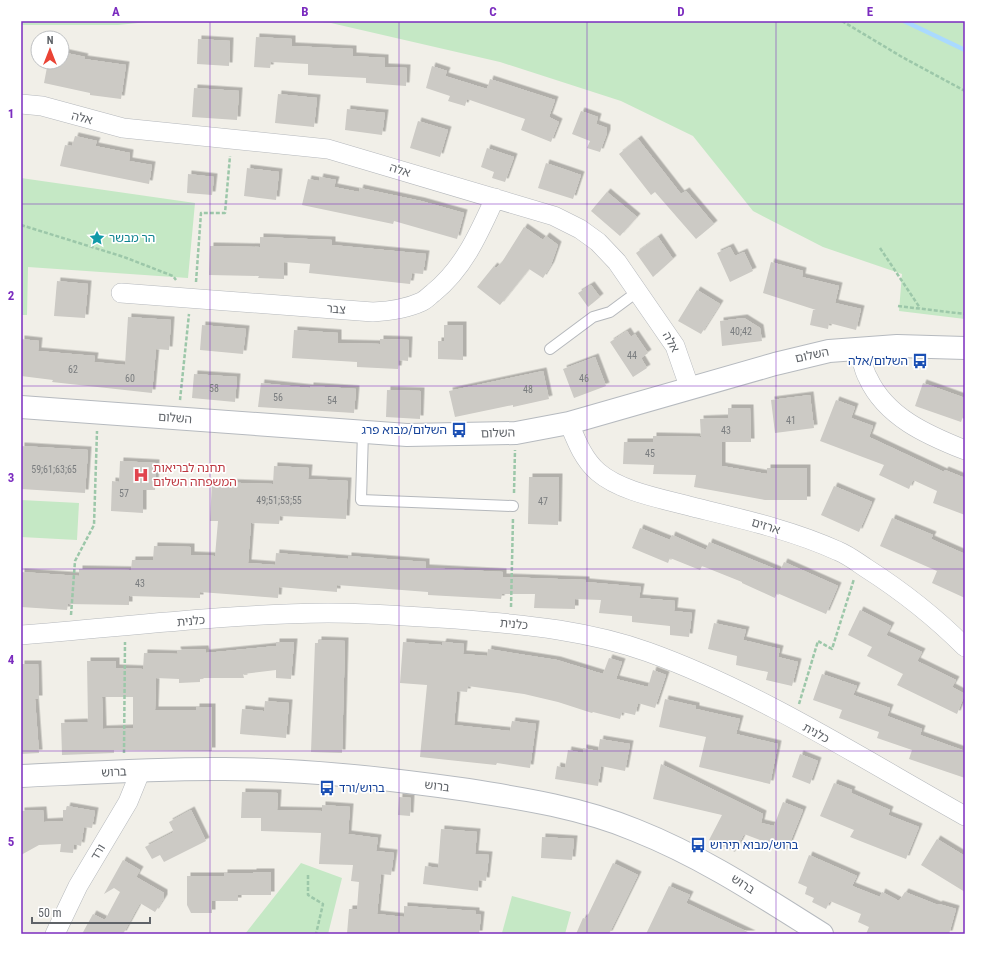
<svg xmlns="http://www.w3.org/2000/svg" width="986" height="955" viewBox="0 0 986 955" font-family="'Roboto Condensed','Noto Sans Hebrew',sans-serif">
  <style>
    .green { fill: #c5e8c5 }
    .lines { fill: none; stroke-linecap: round; stroke-linejoin: round }
    .stream { stroke: #aadaff; stroke-width: 4.5 }
    .building { fill: #cccac5; fill-rule: evenodd; filter: url(#shadow) }
    .lane-casing { stroke: #b5b8bc; stroke-width: 12 }
    .street-casing { stroke: #b5b8bc; stroke-width: 20 }
    .secondary-casing { stroke: #b6babf; stroke-width: 24 }
    .path { stroke: #9cc7a9; stroke-width: 2.5; stroke-dasharray: 4 2; stroke-linecap: butt }
    .lane { stroke: #fff; stroke-width: 10 }
    .street { stroke: #fff; stroke-width: 19 }
    .secondary { stroke: #fff; stroke-width: 22 }
    .grid { fill: none; stroke: #7b2cbf; stroke-width: 1; stroke-opacity: 0.55 }
    .labels { text-anchor: middle; stroke-width: 3.5; stroke-linejoin: round; paint-order: stroke }
    .number-label { font-size: 10px; fill: #7a7d7f }
    .street-label { font-size: 12px; fill: #5f6368; stroke: #fff }
    .culture-label { font-size: 12px; fill: #0d838f; stroke: #fff; text-anchor: start }
    .transit-label { font-size: 12px; fill: #164399; stroke: #fff; text-anchor: end }
    .health-label { font-size: 12px; fill: #be3a42; stroke: #fff; text-anchor: start }
    .neatline { fill: none; stroke: #7b2cbf; stroke-width: 1.5 }
    .grid-label { font-size: 13px; text-anchor: middle; font-weight: bold; fill: #7b2cbf }
  </style>
  <defs>
    <filter id="shadow"><feDropShadow dx="3.5" dy="-3.5" stdDeviation="0" flood-color="#0004"/></filter>
  </defs>
  <rect width="100%" height="100%" fill="#f1efe8"/>
  <!-- green -->
  <path class="green" d="M21,21H158L118,25H21Z
    M300,21H965V319L899,311L902,274L823,247L753,211L693,136L621,101L500,62L331,23Z
    M21,178L195,203L188,278L28,267L27,315H21Z
    M21,500L79,503L77,540L21,537Z
    M301,863L342,878L328,934H245Z
    M512,896L571,912L565,934L502,933Z"/>
  <g class="lines">
    <!-- stream -->
    <path class="stream" d="M904,21L965,50"/>
  </g>
  <!-- building -->
  <path class="building" d="M256,37L292,39V46L353,49V56L385,58V67L407,68L406,86L366,83V78L308,75V64L271,62L270,68L254,67Z
    M198,39L230,41L229,66L197,64Z
    M62,52L85,57L84,59L126,65L121,99L90,95V93L44,83L48,62H62Z
    M432,66L447,71L445,76L487,89L490,79L555,100L549,117L559,122L551,142L521,130L525,119L467,99L465,106L448,101L450,96L426,88Z
    M194,88L239,91L237,120L192,117Z
    M278,94L317,98L314,127L275,123Z
    M347,109L385,113L382,135L345,130Z
    M581,111L598,117L596,124L607,128V133L600,152L587,148L590,141L572,134Z
    M418,121L448,130L440,157L410,148Z
    M75,136L97,141L95,146L130,153L129,161L152,165L149,184L60,166L65,145L72,146Z
    M638,139L681,194L686,191L714,224L696,239L655,192L651,195L619,154Z
    M487,148L514,157L505,182L492,178L494,172L481,167Z
    M546,163L581,175L573,199L538,188Z
    M247,168L279,172L276,200L244,196Z
    M188,174L214,177L212,195L187,193Z
    M320,177L336,180L334,187L359,192L360,188L421,201L464,213L457,239L394,221L393,224L302,205L308,179L319,181Z
    M607,192L637,217L620,236L591,211Z
    M524,227L543,240L546,236L558,245L551,265L543,278L529,269L500,305L477,287L494,266L496,268L502,262Z
    M260,237L332,240V245L426,254L423,274L412,273L410,284L309,273L310,264L284,262V279L258,278L259,276L209,275L210,246L260,247Z
    M658,237L673,259L653,277L636,253Z
    M730,247L735,256L744,252L753,271L730,282L717,253Z
    M771,262L803,271L802,277L839,286L835,303L861,309L856,330L829,323L828,329L810,325L813,310H816L763,293Z
    M57,281L88,284L85,318L54,316Z
    M591,285L600,297L588,307L578,293Z
    M697,290L720,304L701,334L678,321Z
    M128,317L171,320L169,350L156,349L152,393L52,382L53,380L21,376V339L39,341L38,351L95,356L94,362L125,365Z
    M744,318L760,328L762,341L722,346L720,321Z
    M202,325L246,329L243,354L200,350Z
    M444,325H463V360L438,359V341H444Z
    M294,330L338,333V343L380,344V339L409,340L408,361L399,360L398,369L357,367V362L292,358Z
    M627,331L631,337L635,334L648,353L641,358L647,368L633,377L610,342Z
    M595,357L606,386L574,398L563,369Z
    M543,371L549,399L513,407V405L455,417L449,391Z
    M194,374L237,377L235,402L192,398Z
    M261,383L310,388V386L356,389L354,413L258,407Z
    M923,383L965,398V411L961,422L915,406Z
    M387,390L421,391L420,419L386,417Z
    M810,395L814,428L775,433L771,400Z
    M836,400L855,407L851,418L873,426L869,437L944,472L945,470L965,478V515L933,503L937,491L913,480L909,489L879,475L884,465L820,441Z
    M728,408H750L751,442H722V466L767,474V468H807V500H765L694,487L696,475L653,474L654,465L623,464L624,442H653V436L701,437L700,419L728,418Z
    M21,446L88,450L85,493L21,489Z
    M120,461L156,463L155,490H143V513L111,511L112,481L119,482Z
    M274,466L309,468L308,479L348,481L346,519L280,516L279,524L251,523L248,563L275,565L276,553L348,559V556L426,562V568L503,572V577L586,580V582L641,587L639,598L675,601L674,611L692,613L689,637L670,635V626L632,622V616L599,613L601,600L575,599V609L534,608L535,594H502L501,599L428,595V592L337,585V592L279,587L278,598L200,592V598L129,596V605L68,604L67,610L21,607V572L79,576V569L131,570L132,560H153L154,546L191,547V555L215,556L218,521H210L212,482L273,484Z
    M529,477H559L558,525L528,524Z
    M834,486L872,502L859,532L821,515Z
    M892,518L933,535L931,539L965,554V598L932,583L937,571L880,546Z
    M640,528L670,540L672,535L706,550L709,542L780,571L784,562L838,586L826,614L777,593L775,598L742,583V582L702,566L700,570L670,558L668,563L632,548Z
    M860,610L891,626L886,635L922,652L917,661L956,680L952,687L965,694L957,714L897,685L903,674L867,656L872,647L848,635Z
    M714,623L746,630L743,640L780,649L778,657L798,662L792,686L766,680L768,672L736,665L737,656L708,649Z
    M318,640L345,641L342,753L311,752L315,643H318Z
    M276,642H294L291,679L276,678V670L243,674L244,678H200V682L179,683V679L156,678L155,710H196V707H212V751L114,750V753L62,755L61,723L88,722L87,661H116V668L143,669L144,653L178,654L177,650L205,649L206,653L276,646ZM102,697H133V728L103,729Z
    M403,642L442,645L443,642L464,644L463,654L487,656L488,649L557,660L603,674L609,658L622,662L616,679L648,687L653,670L666,675L655,708L638,703L635,715L622,712L620,719L593,712L592,713L558,702L524,694L468,686L467,692L457,691L454,725L510,731L512,721L536,724L530,768L497,763L496,765L420,757L427,685L400,683Z
    M21,664H38L39,699H35L39,753L21,754Z
    M822,674L857,686L853,695L890,708L887,716L922,729L920,735L965,751V778L909,759L912,750L877,738L879,732L839,718L842,710L813,700Z
    M665,699L696,706V709L740,719L736,734L778,744L770,784L699,767L706,737L659,727Z
    M265,701L289,703L286,738L240,734L242,709L264,711Z
    M600,739L630,744L625,771L601,766L598,786L555,779L557,766L565,768L568,750L583,753V748L598,751Z
    M800,754L818,761L810,784L792,777Z
    M661,764L763,814L761,823L774,826L783,802L803,810L787,850L744,834L735,852L709,840L722,815L653,799Z
    M834,783L852,790L851,793L890,810L888,815L919,827L906,859L850,837L854,830L820,816Z
    M242,792L278,793L277,810L322,811V805L350,807L348,834L378,838L376,851L394,853L391,875L381,874L377,914L404,917V906L476,911V914L481,915L479,934H347L349,909H357L359,882L351,881L353,865L319,864L321,833L261,831V818H241Z
    M399,797L411,798L410,816L398,815Z
    M67,806L95,811L92,828L84,827L81,846L74,844L73,853L60,852L61,844L39,845L21,855V811L43,810L44,822L63,821V810H66Z
    M191,810L206,841L164,862L160,855L152,859L145,847L174,832L169,822Z
    M441,829L477,832L475,854L489,855L486,881L479,880L478,891L423,884L425,866L438,868Z
    M542,837L574,839L572,860L541,858Z
    M937,839L965,856V892L921,865Z
    M809,855L857,876L852,886L880,897L882,892L899,901L905,892L938,905L939,904L956,909L949,934H866L869,927L858,922L861,914L830,901L826,909L812,902L814,898L805,894L807,887L798,883Z
    M123,860L140,870L136,877L164,893V898L155,912L140,903L123,934H82L93,914L105,920L120,892L114,888L104,894Z
    M613,863L638,875L609,934H576L583,918L586,919Z
    M253,872H271V895H238V901H212V913H191L187,905V876H224V873H253Z
    M669,886L690,895L686,903L752,934H646Z"/>
  <g class="lines">
    <defs>
      <path id="lane" d="M550,349L593,317L610,312L637,292
        M363,432L361,500L513,506"/>
      <path id="street" d="M21,104L42,106L123,128L328,149L554,216L580,229L598,242L617,262L675,346L690,389
        M121,293L373,312C390,311 406,309 421,302C426,300 429,296 433,293C464,268 479,233 495,198
        M859,349C862,358 863,370 868,378C886,417 927,435 965,450
        M569,423C576,440 583,459 598,472C621,492 664,499 693,507C742,519 792,530 838,551C848,555 857,562 866,568C902,591 935,617 965,647
        M21,635C123,627 226,614 328,613C375,613 421,617 467,620C529,625 589,631 648,652C757,691 863,759 965,816
        M55,934L78,886L128,802L141,770"/>
      <path id="secondary" d="M21,407L407,435L516,433L569,423L775,364L829,351L897,346L965,348
        M21,776C85,773 149,769 214,769C298,768 385,778 468,790C525,799 582,808 635,830C703,857 760,895 822,934"/>
    </defs>
    <!-- lane casing -->
    <use href="#lane" class="lane-casing"/>
    <!-- street casing -->
    <use href="#street" class="street-casing"/>
    <!-- secondary casing -->
    <use href="#secondary" class="secondary-casing"/>
    <!-- path -->
    <path class="path" d="M842,21L902,57L965,91
      M21,225L124,257L173,276L176,280
      M880,248L920,308
      M196,282L201,213H225L230,156
      M898,306L965,314
      M180,400L189,314
      M514,493L515,450
      M511,607L513,518
      M71,615L75,561L94,525L97,431
      M799,704L818,641L832,649L854,579
      M124,753L125,642
      M308,875V895L323,904L316,934"/>
    <!-- lane -->
    <use href="#lane" class="lane"/>
    <!-- street -->
    <use href="#street" class="street"/>
    <!-- secondary -->
    <use href="#secondary" class="secondary"/>
  </g>
  <!-- grid -->
  <path class="grid" d="M210,21V934M399,21V934M587,21V934M776,21V934M21,204H965M21,386H965M21,569H965M21,751H965"/>
  <!-- icons -->
  <defs>
    <symbol id="sight-bare" viewBox="-9 -9 18 18"><path d="M0-6L1.8-2.2L6-1.7L2.9 1.2L3.7 5.4L0 3.3L-3.7 5.4L-2.9 1.2L-6-1.7L-1.8-2.2Z" fill="#0f9aa8" stroke="#fff" stroke-width="2.5" paint-order="stroke"/></symbol>
    <symbol id="bus-bare" viewBox="-9 -9 18 18"><path d="M-5-6H5V4H4V6H2V4H-2V6H-4V4H-5ZM-3.5-4V0h7V-4ZM-3.5 1.2v1.5H-2V1.2ZM2 1.2v1.5H3.5V1.2Z" fill="#1a4fb4" stroke="#fff" stroke-width="2.5" paint-order="stroke"/></symbol>
    <symbol id="hospital-bare" viewBox="-9 -9 18 18"><path d="M-5-5h3v3.5h4V-5h3V5h-3V1.5h-4V5h-3Z" fill="#e0444e" stroke="#fff" stroke-width="2.5" paint-order="stroke"/></symbol>
  </defs>
  <g fill-rule="evenodd">
    <use href="#sight-bare" x="86" y="227" width="22" height="22"/>
    <use href="#bus-bare" x="909" y="350" width="22" height="22"/>
    <use href="#bus-bare" x="448" y="419" width="22" height="22"/>
    <use href="#hospital-bare" x="130" y="464" width="22" height="22"/>
    <use href="#bus-bare" x="316" y="777" width="22" height="22"/>
    <use href="#bus-bare" x="687" y="834" width="22" height="22"/>
  </g>
  <g class="labels">
    <!-- number labels -->
    <g class="number-label">
      <text x="741" y="335">40;42</text>
      <text x="632" y="359">44</text>
      <text x="73" y="373">62</text>
      <text x="130" y="382">60</text>
      <text x="584" y="382">46</text>
      <text x="214" y="392">58</text>
      <text x="528" y="393">48</text>
      <text x="278" y="401">56</text>
      <text x="332" y="404">54</text>
      <text x="791" y="424">41</text>
      <text x="726" y="434">43</text>
      <text x="650" y="457">45</text>
      <text x="54" y="473">59;61;63;65</text>
      <text x="124" y="497">57</text>
      <text x="279" y="504">49;51;53;55</text>
      <text x="543" y="505">47</text>
      <text x="140" y="587">43</text>
    </g>
    <!-- street labels -->
    <g class="street-label">
      <text transform="translate(82 118) rotate(14)" y="4">אלה</text>
      <text transform="translate(400 170) rotate(17)" y="4">אלה</text>
      <text transform="translate(336 309) rotate(4)" y="4">צבר</text>
      <text transform="translate(671 342) rotate(61)" y="4">אלה</text>
      <text transform="translate(812 355) rotate(-12)" y="4">השלום</text>
      <text transform="translate(175 418) rotate(4)" y="4">השלום</text>
      <text transform="translate(498 433) rotate(-2)" y="4">השלום</text>
      <text transform="translate(766 526) rotate(17)" y="4">ארזים</text>
      <text transform="translate(191 621) rotate(-5)" y="4">כלנית</text>
      <text transform="translate(514 624) rotate(5)" y="4">כלנית</text>
      <text transform="translate(816 733) rotate(29)" y="4">כלנית</text>
      <text transform="translate(114 772) rotate(-3)" y="4">ברוש</text>
      <text transform="translate(437 786) rotate(7)" y="4">ברוש</text>
      <text transform="translate(98 852) rotate(-59)" y="4">ורד</text>
      <text transform="translate(743 884) rotate(33)" y="4">ברוש</text>
    </g>
    <!-- culture labels -->
    <g class="culture-label">
      <text x="109" y="242">הר מבשר</text>
    </g>
    <!-- transit labels -->
    <g class="transit-label">
      <text x="908" y="365">השלום/אלה</text>
      <text x="447" y="434">השלום/מבוא פרג</text>
      <text x="339" y="792" text-anchor="start">ברוש/ורד</text>
      <text x="710" y="849" text-anchor="start">ברוש/מבוא תירוש</text>
    </g>
    <!-- health labels -->
    <g class="health-label">
      <text x="153" y="472">תחנה לבריאות<tspan x="153" dy="14">המשפחה השלום</tspan></text>
    </g>
  </g>
  <!-- border -->
  <rect width="986" height="955" fill="none" stroke="#ffffff" stroke-width="44"/>
  <!-- north arrow -->
  <g transform="translate(50 50)"><circle r="19" fill="#ffffff" stroke="#bfc1c3"/>
  <path d="M0-3L7 15L0 10L-7 15Z" fill="#ea4335"/>
  <text y="-6" font-size="11" font-weight="bold" text-anchor="middle" fill="#5f6368">N</text>
  </g>
  <!-- scale -->
  <path d="M32 917v6h118v-6" fill="none" stroke="#5f6368" stroke-width="2"/>
  <text x="38" y="917" font-size="12" fill="#5f6368" stroke="#ffffff" stroke-width="3" paint-order="stroke">50 m</text>
  <rect x="22" y="22" width="942" height="911" class="neatline"/>
  <g class="grid-label">
    <text x="116" y="16">A</text>
    <text x="305" y="16">B</text>
    <text x="493" y="16">C</text>
    <text x="681" y="16">D</text>
    <text x="870" y="16">E</text>
    <text x="11" y="118">1</text>
    <text x="11" y="300">2</text>
    <text x="11" y="482">3</text>
    <text x="11" y="664">4</text>
    <text x="11" y="846">5</text>
  </g>
</svg>
